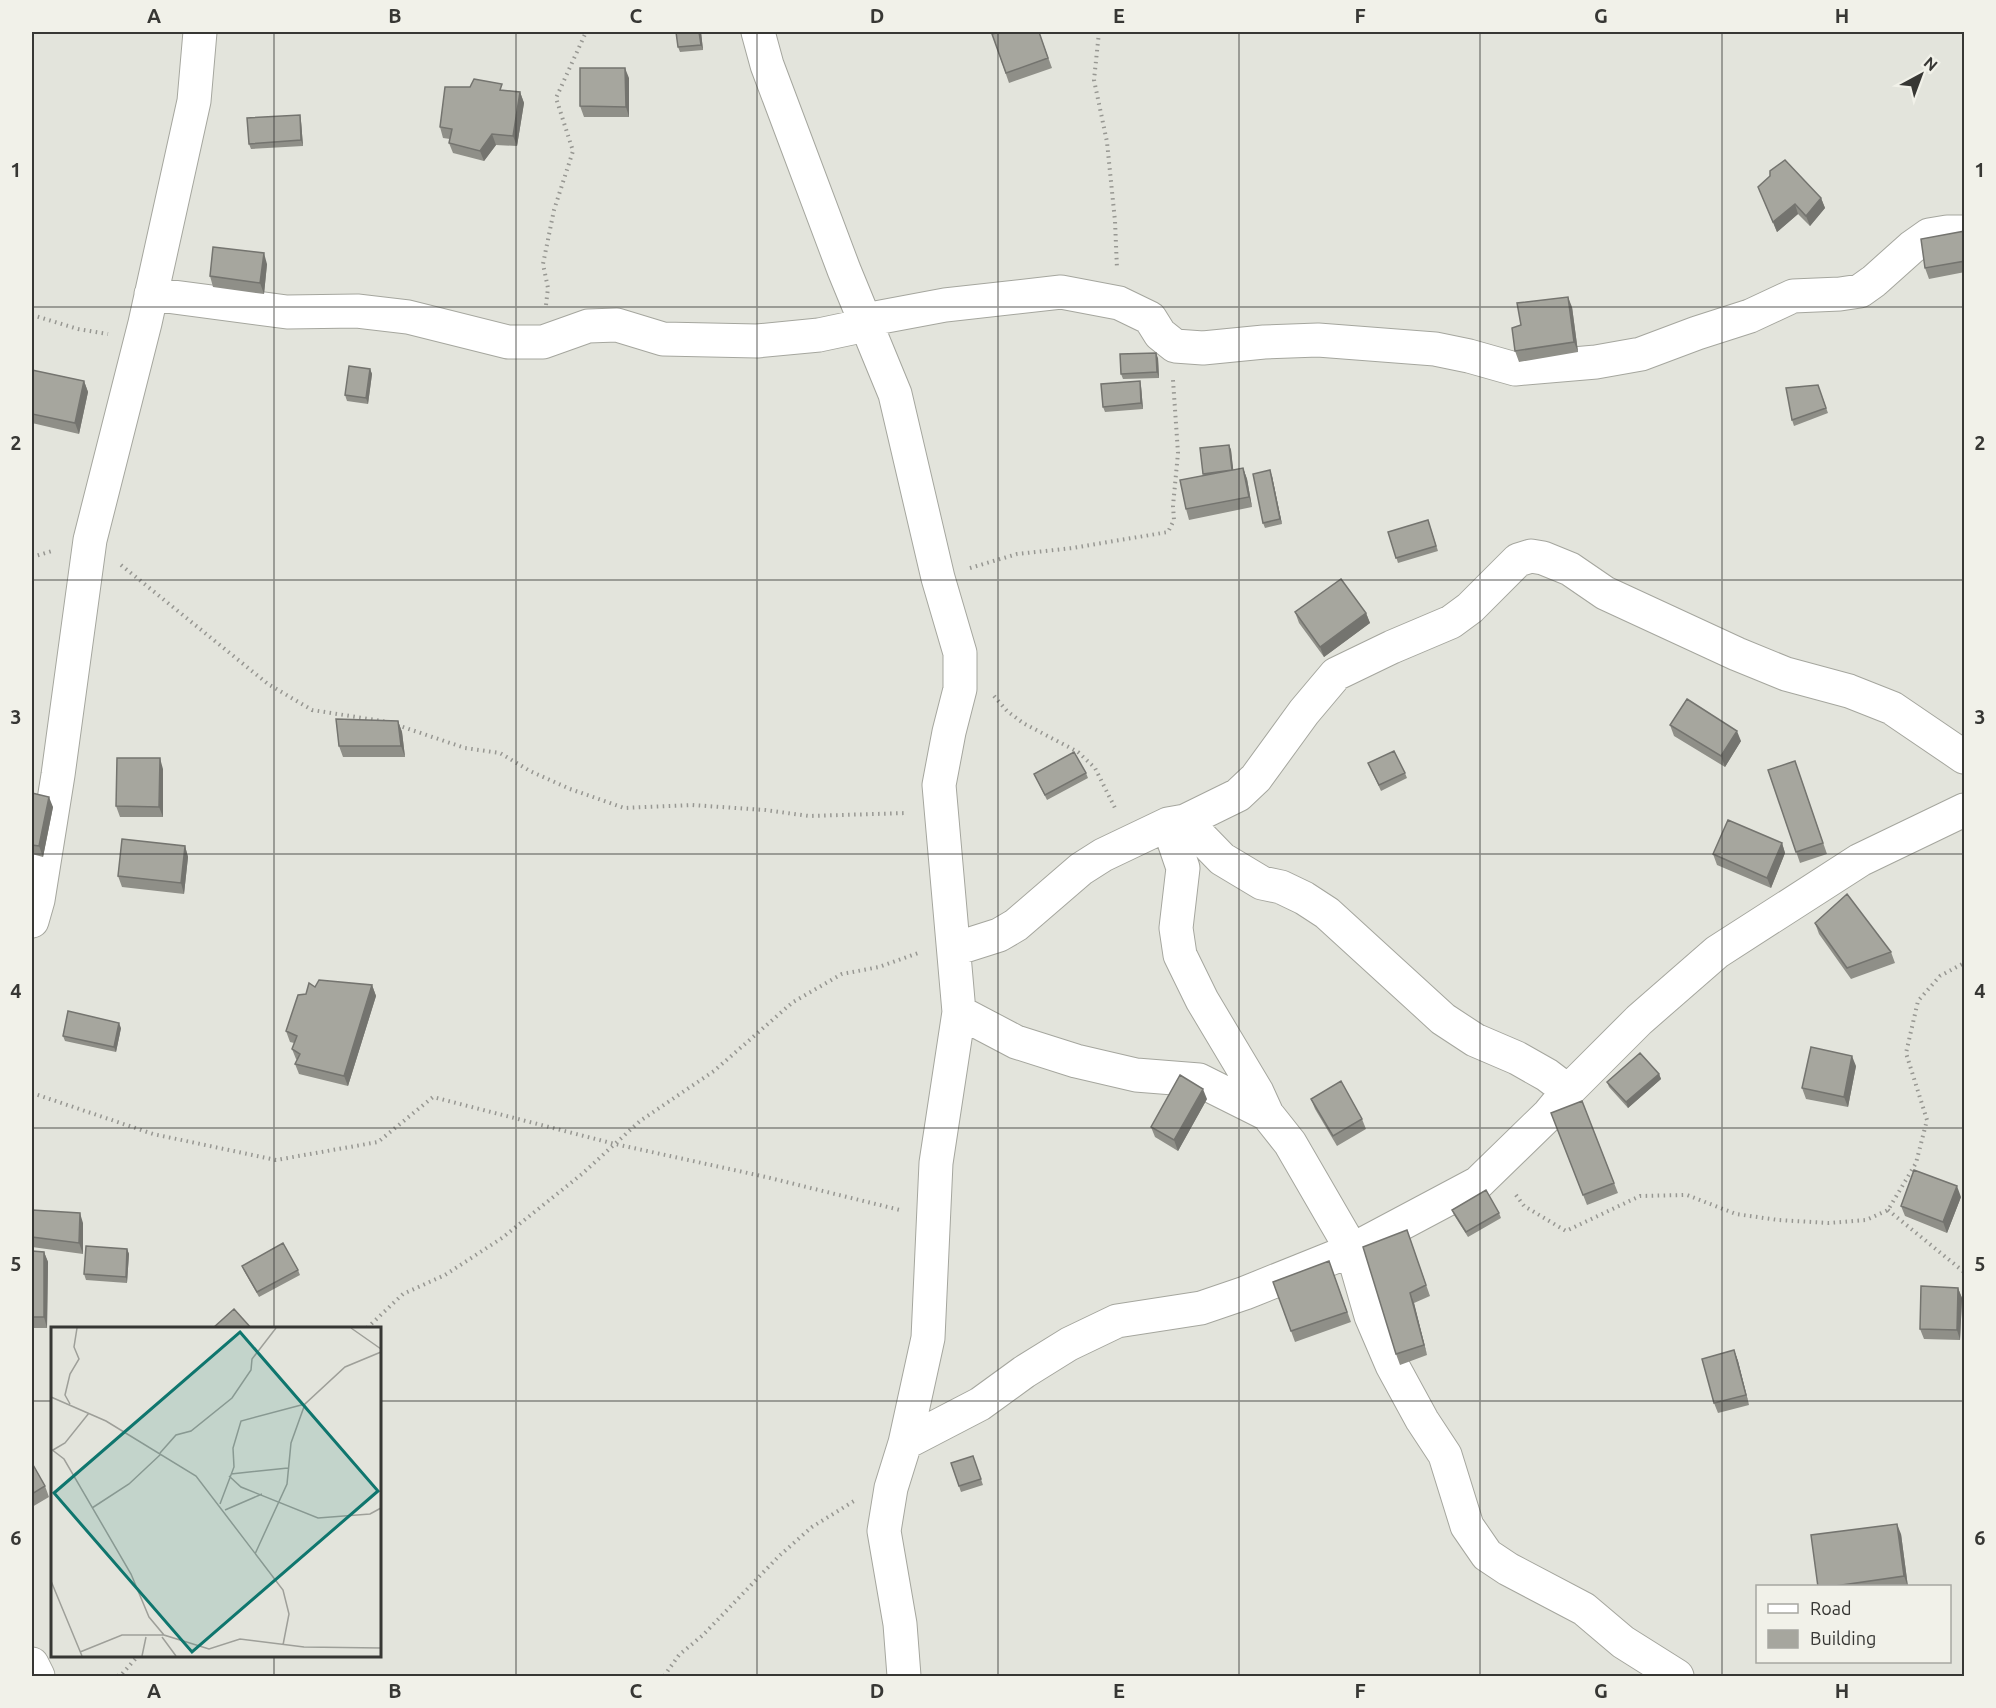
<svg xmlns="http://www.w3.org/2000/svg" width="1996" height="1708" viewBox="0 0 1996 1708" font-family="Ubuntu,sans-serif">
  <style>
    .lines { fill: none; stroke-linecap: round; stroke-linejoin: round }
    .street-casing { stroke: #a5a69e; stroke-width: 35 }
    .path { stroke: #979792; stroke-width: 4; stroke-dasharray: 1.5 4.5; stroke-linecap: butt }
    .street { stroke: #fff; stroke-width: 33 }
    .wall { fill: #8f8f88 }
    .shaded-wall { fill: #74746f }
    .building { fill: #a6a69e; stroke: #74746f; stroke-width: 1.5 }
    .grid { fill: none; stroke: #373734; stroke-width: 1.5; stroke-opacity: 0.55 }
    .inset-road { fill: none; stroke: #9e9f99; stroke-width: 1.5 }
    .view { fill: #0f766e; fill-opacity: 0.15; stroke: #0f766e; stroke-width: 3 }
    .inset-edge { fill: none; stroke: #373734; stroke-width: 3 }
    .neatline { fill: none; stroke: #373734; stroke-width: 2 }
    .grid-label { font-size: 20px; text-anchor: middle; font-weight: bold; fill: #373734 }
  </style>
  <rect width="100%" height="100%" fill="#e3e4dc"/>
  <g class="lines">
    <defs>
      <path id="street" d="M758,32L767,65L844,270L895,394L938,578L960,653V689L949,732L939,785L959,1012L936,1163L928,1338L905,1443L891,1488L884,1531L900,1624L904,1676
        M151,294L287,312L357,311L408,317L508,342H543L588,326L617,325L663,339L757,341L819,335L866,325
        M865,320L945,305L1061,292L1119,303L1150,318L1160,334L1175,346L1203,348L1264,342L1318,340L1435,349L1469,356L1515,369L1596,362L1641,354L1697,333L1750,316L1793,296L1840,294L1860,291L1874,281L1912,247L1929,235L1947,232H1964
        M1185,821L1222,859L1262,883L1281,887L1304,898L1327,913L1443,1019L1475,1040L1517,1058L1547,1075L1568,1091
        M1168,824L1183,868L1176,928L1180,955L1202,1000L1257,1092L1267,1114L1290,1143L1352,1250L1371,1316L1392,1365L1422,1420L1445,1455L1467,1526L1487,1555L1508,1569L1584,1609L1623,1642L1677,1676
        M32,921L38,900L58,775L90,540L145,323L194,101L200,32
        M955,949L999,935L1016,925L1081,869L1103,855L1168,824L1185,821L1238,795L1256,778L1304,712L1336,674L1392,647L1451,622L1470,608L1518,560L1531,556L1543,558L1570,569L1605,593L1737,654L1786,674L1849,691L1892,708L1964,757
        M959,1012L1016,1042L1076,1061L1136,1075L1199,1080L1267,1114
        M905,1443L980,1404L1024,1372L1069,1344L1117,1321L1201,1308L1245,1293L1352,1250L1478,1183L1549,1114L1568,1091L1639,1020L1717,952L1860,860L1964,810
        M32,1664L38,1676"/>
    </defs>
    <!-- street casing -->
    <use href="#street" class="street-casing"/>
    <!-- path -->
    <path class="path" d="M1099,32L1094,80L1107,142L1115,221L1117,269
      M546,305L548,288L543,264L554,210L573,151L556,98L586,32
      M32,315L78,329L108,334
      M32,557L52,551
      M121,565L268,684L312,710L388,722
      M970,568L1017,554L1073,548L1168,532L1174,520L1173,506L1178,453L1173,380
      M994,696L1007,711L1023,723L1078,752L1095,768L1116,810
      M397,725L465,748L500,753L530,771L570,789L624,808L692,805L765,810L809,816L907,813
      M32,1093L153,1134L276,1160L378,1142L433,1097L615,1144L766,1177L900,1210
      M1516,1195L1524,1206L1566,1231L1640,1196L1687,1195L1736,1214L1778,1220L1829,1223L1866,1220L1888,1210L1916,1163L1927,1120L1906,1053L1918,1001L1940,976L1964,963
      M1888,1210L1964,1272
      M367,1328L403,1294L445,1275L502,1238L582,1174L640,1121L714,1071L793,1002L842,974L879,967L921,952
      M117,1676L121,1675L138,1656
      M664,1676L679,1655L703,1635L779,1556L812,1527L854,1501"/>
    <!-- street -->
    <use href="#street" class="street"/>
  </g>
  <!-- wall -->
  <path class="wall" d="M676,32H701L703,50L680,52L678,47Z
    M1039,32L1052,68L1009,83L992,34Z
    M629,78V117H584L580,106Z
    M504,90L520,92L524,103L517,146L496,145L484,161L453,153L449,143L450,139L443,138L440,127Z
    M301,121L303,146L251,149L249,144Z
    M1758,187L1821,198L1825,208L1810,226L1798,214L1777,232Z
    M1965,231V272L1929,279L1925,268Z
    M267,264L264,294L213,287L210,276Z
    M1572,307L1578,352L1519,362L1515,351Z
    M1158,358L1159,378L1123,379L1121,374Z
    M370,369L372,374L368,404L347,401L345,395Z
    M32,370L84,381L88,392L79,434L32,423Z
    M1818,385L1828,413L1794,426L1792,420Z
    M1141,386L1143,409L1105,412L1103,407Z
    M1229,445L1231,450L1233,470L1243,468L1247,479L1252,507L1189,520L1186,509L1204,476L1203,474Z
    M1272,476L1282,524L1265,528L1263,523Z
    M1428,520L1438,551L1398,563L1388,532Z
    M1295,612L1366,613L1370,623L1324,657L1299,623Z
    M398,721L402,732L405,757H343L339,746Z
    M1670,725L1741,741L1725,767L1674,736Z
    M1795,761L1827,854L1800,863L1768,770Z
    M1368,763L1405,773L1407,778L1381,791Z
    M163,769V817H120L116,806Z
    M1086,773L1088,778L1047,800L1034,774Z
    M32,793L53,807L43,857L32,854Z
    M1782,843L1785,853L1771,888L1717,865L1713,854Z
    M185,846L188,857L184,894L122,887L118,876Z
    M1815,923L1891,952L1895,963L1851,979L1819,934Z
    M372,985L376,996L348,1086L299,1074L295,1064L297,1060L296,1059L292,1049L294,1043L290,1042L286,1031L306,994L315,987Z
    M121,1028L116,1052L65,1041L63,1036Z
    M1856,1066L1848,1107L1806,1099L1802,1088Z
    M1659,1074L1661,1079L1628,1108L1609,1087L1607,1082Z
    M1207,1099L1178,1151L1155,1137L1151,1127Z
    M1311,1099L1362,1119L1366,1129L1337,1146L1315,1109Z
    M1582,1101L1618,1193L1587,1205L1551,1113Z
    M1961,1197L1947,1233L1905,1216L1901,1206Z
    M32,1210L83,1223V1254L32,1247Z
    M1452,1210L1499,1213L1501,1218L1468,1237L1454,1215Z
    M1407,1230L1430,1296L1414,1303L1427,1355L1400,1365L1396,1354Z
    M127,1249L129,1254L127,1283L86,1280L84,1274Z
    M32,1251L44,1252L48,1262L47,1328H32Z
    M1329,1261L1351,1322L1295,1342L1273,1282Z
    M242,1266L298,1270L300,1275L259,1297L244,1271Z
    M1958,1288L1962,1298L1960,1340L1924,1339L1920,1329Z
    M1734,1350L1738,1361L1749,1405L1718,1413L1714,1403Z
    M973,1456L983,1485L961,1492L951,1463Z
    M32,1463L45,1486L49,1497L32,1507Z
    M1901,1534L1908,1587H1818Z"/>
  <!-- shaded-wall -->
  <path class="shaded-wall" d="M699,32H701L703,50L701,45Z
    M625,68L629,78V117L626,107Z
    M520,92L524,103L517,146L513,136Z
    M300,115L301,121L303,146L301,140Z
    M492,134L496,145L484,161L480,151Z
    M1821,198L1825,208L1810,226L1806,216Z
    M1795,204L1798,214L1777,232L1773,222Z
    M264,253L267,264L264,294L260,283Z
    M1568,297L1572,307L1578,352L1574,342Z
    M1156,353L1158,358L1159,378L1157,372Z
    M370,369L372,374L368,404L366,398Z
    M84,381L88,392L79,434L75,423Z
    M1140,381L1141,386L1143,409L1141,403Z
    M1229,445L1231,450L1234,476L1232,470Z
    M1243,468L1247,479L1252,507L1249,497Z
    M1270,470L1272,476L1282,524L1280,519Z
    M1366,613L1370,623L1324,657L1320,647Z
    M398,721L402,732L405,757L401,746Z
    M1737,731L1741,741L1725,767L1721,756Z
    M160,758L163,769V817L159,807Z
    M49,797L53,807L43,857L39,846Z
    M1782,843L1785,853L1771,888L1767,878Z
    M185,846L188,857L184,894L181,883Z
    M372,985L376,996L348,1086L344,1076Z
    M119,1023L121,1028L116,1052L114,1047Z
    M1852,1056L1856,1066L1848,1107L1844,1097Z
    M1659,1074L1661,1079L1628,1108L1626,1102Z
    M1203,1089L1207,1099L1178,1151L1174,1140Z
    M1957,1186L1961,1197L1947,1233L1943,1222Z
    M80,1213L83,1223V1254L79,1243Z
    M127,1249L129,1254L127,1283L126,1277Z
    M44,1252L48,1262L47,1328L44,1317Z
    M1958,1288L1962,1298L1960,1340L1957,1330Z
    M1410,1293L1414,1303L1427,1355L1424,1345Z
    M1734,1350L1738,1361L1749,1405L1746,1395Z
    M1897,1524L1901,1534L1908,1587L1904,1576Z"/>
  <!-- building -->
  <path class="building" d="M676,32H699L701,45L678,47Z
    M1000,32H1039L1048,58L1006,73L992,34Z
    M580,68H625L626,107L580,106Z
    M474,79L502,84L500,90L520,92L513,136L492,134L480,151L449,143L452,129L440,127L445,87H470Z
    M300,115L301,140L249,144L247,118Z
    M1785,160L1821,198L1806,216L1795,204L1773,222L1758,187L1770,176V171Z
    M1965,231V261L1925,268L1921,239Z
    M213,247L264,253L260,283L210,276Z
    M1568,297L1574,342L1515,351L1512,328L1521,325L1517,303Z
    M1156,353L1157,372L1121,374L1120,354Z
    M349,366L370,369L366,398L345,395Z
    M32,370L84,381L75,423L32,414Z
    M1140,381L1141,403L1103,407L1101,384Z
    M1818,385L1826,408L1792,420L1786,388Z
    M1229,445L1232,470L1203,474L1200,448Z
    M1243,468L1249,497L1186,509L1180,480Z
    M1270,470L1280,519L1263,523L1253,474Z
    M1428,520L1436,546L1396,558L1388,532Z
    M1341,579L1366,613L1320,647L1295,612Z
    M1687,699L1737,731L1721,756L1670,725Z
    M336,719L398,721L401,746H339Z
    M1394,751L1405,773L1379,785L1368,763Z
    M1074,752L1086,773L1045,795L1034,774Z
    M117,758H160L159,807L116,806Z
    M1795,761L1823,843L1796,852L1768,770Z
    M32,793L49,797L39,846L32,845Z
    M1728,820L1782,843L1767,878L1713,854Z
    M122,839L185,846L181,883L118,876Z
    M1847,894L1891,952L1847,968L1815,923Z
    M319,980L372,985L344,1076L295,1064L300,1054L292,1049L297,1036L286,1031L298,995L306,994L309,983L315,987Z
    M68,1011L119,1023L114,1047L63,1036Z
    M1811,1047L1852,1056L1844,1097L1802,1088Z
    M1640,1053L1659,1074L1626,1102L1607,1082Z
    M1180,1075L1203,1089L1174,1140L1151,1127Z
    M1341,1081L1362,1119L1333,1136L1311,1099Z
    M1582,1101L1614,1183L1583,1195L1551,1113Z
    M1914,1170L1957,1186L1943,1222L1901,1206Z
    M1486,1190L1499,1213L1466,1232L1452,1210Z
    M32,1210L80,1213L79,1243L32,1237Z
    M1407,1230L1426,1285L1410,1293L1424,1345L1396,1354L1363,1247Z
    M283,1243L298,1270L257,1292L242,1266Z
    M86,1246L127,1249L126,1277L84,1274Z
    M32,1251L44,1252V1317H32Z
    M1329,1261L1347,1312L1291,1331L1273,1282Z
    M1921,1286L1958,1288L1957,1330L1920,1329Z
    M234,1309L252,1329H214L213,1328Z
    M1734,1350L1746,1395L1714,1403L1702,1359Z
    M973,1456L981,1479L959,1486L951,1463Z
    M32,1463L45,1486L32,1494Z
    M1897,1524L1904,1576L1828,1587H1818L1811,1535Z"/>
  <!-- grid -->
  <path class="grid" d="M274,32V1328M516,32V1676M757,32V1676M998,32V1676M1239,32V1676M1480,32V1676M1722,32V1676M32,307H1964M32,580H1964M32,854H1964M32,1128H1964M32,1401H52M380,1401H1964M274,1656V1676"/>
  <!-- overview -->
  <g transform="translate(51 1327)">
    <rect width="330" height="330" fill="#e3e4dc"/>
    <path class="inset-road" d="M300,1L330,22M0,70L55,94L145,149L232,263L238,287L232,318M19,77L14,68L19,47L28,32L23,20L26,1M0,122L13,132L80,247L98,290L113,308L158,322L189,312L253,320L330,321M2,123L14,116L38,86M109,126L125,108L140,104L181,71L200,43L201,32L225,1M180,147L237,141M178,149L190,160L267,191L319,187L330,181M169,177L183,140L182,121L190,94L254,77M41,181L78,157L110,127M174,183L211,167M204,227L236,157L240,116L254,77L294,40L330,25M0,254L31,329M111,310L125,329M29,325L71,308H113M91,329L95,310"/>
    <path class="view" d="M189,5L327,164L141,325L3,166Z"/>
    <rect width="330" height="330" class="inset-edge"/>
  </g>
  <!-- border -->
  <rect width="1996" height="1708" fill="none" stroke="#f1f1e9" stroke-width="66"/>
  <!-- legend -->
  <rect x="1756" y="1585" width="195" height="78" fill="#f1f1e9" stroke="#a7a7a1" stroke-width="1.5"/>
  <rect x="1768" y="1604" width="30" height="9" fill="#ffffff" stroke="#a7a7a1" stroke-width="1.5"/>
  <text x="1810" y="1615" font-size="18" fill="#373734">Road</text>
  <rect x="1768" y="1630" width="30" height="18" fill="#a6a69e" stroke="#a7a7a1" stroke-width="1.5"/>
  <text x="1810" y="1645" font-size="18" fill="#373734">Building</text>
  <!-- north arrow -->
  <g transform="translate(1921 75) rotate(41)" stroke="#f1f1e9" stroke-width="4.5" paint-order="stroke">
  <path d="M0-4.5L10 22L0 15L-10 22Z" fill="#373734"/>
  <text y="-9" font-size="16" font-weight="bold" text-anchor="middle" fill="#373734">N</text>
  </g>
  <rect x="33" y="33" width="1930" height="1642" class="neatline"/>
  <g class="grid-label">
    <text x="154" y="23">A</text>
    <text x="395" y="23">B</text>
    <text x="636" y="23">C</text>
    <text x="877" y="23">D</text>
    <text x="1119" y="23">E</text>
    <text x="1360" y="23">F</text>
    <text x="1601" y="23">G</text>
    <text x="1842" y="23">H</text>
    <text x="16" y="177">1</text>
    <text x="1980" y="177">1</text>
    <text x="16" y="450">2</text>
    <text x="1980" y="450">2</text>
    <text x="16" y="724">3</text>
    <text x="1980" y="724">3</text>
    <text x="16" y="998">4</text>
    <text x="1980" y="998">4</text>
    <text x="16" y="1271">5</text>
    <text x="1980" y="1271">5</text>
    <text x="16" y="1545">6</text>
    <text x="1980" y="1545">6</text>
    <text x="154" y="1698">A</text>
    <text x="395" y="1698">B</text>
    <text x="636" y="1698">C</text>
    <text x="877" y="1698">D</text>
    <text x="1119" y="1698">E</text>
    <text x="1360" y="1698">F</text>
    <text x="1601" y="1698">G</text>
    <text x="1842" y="1698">H</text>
  </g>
</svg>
